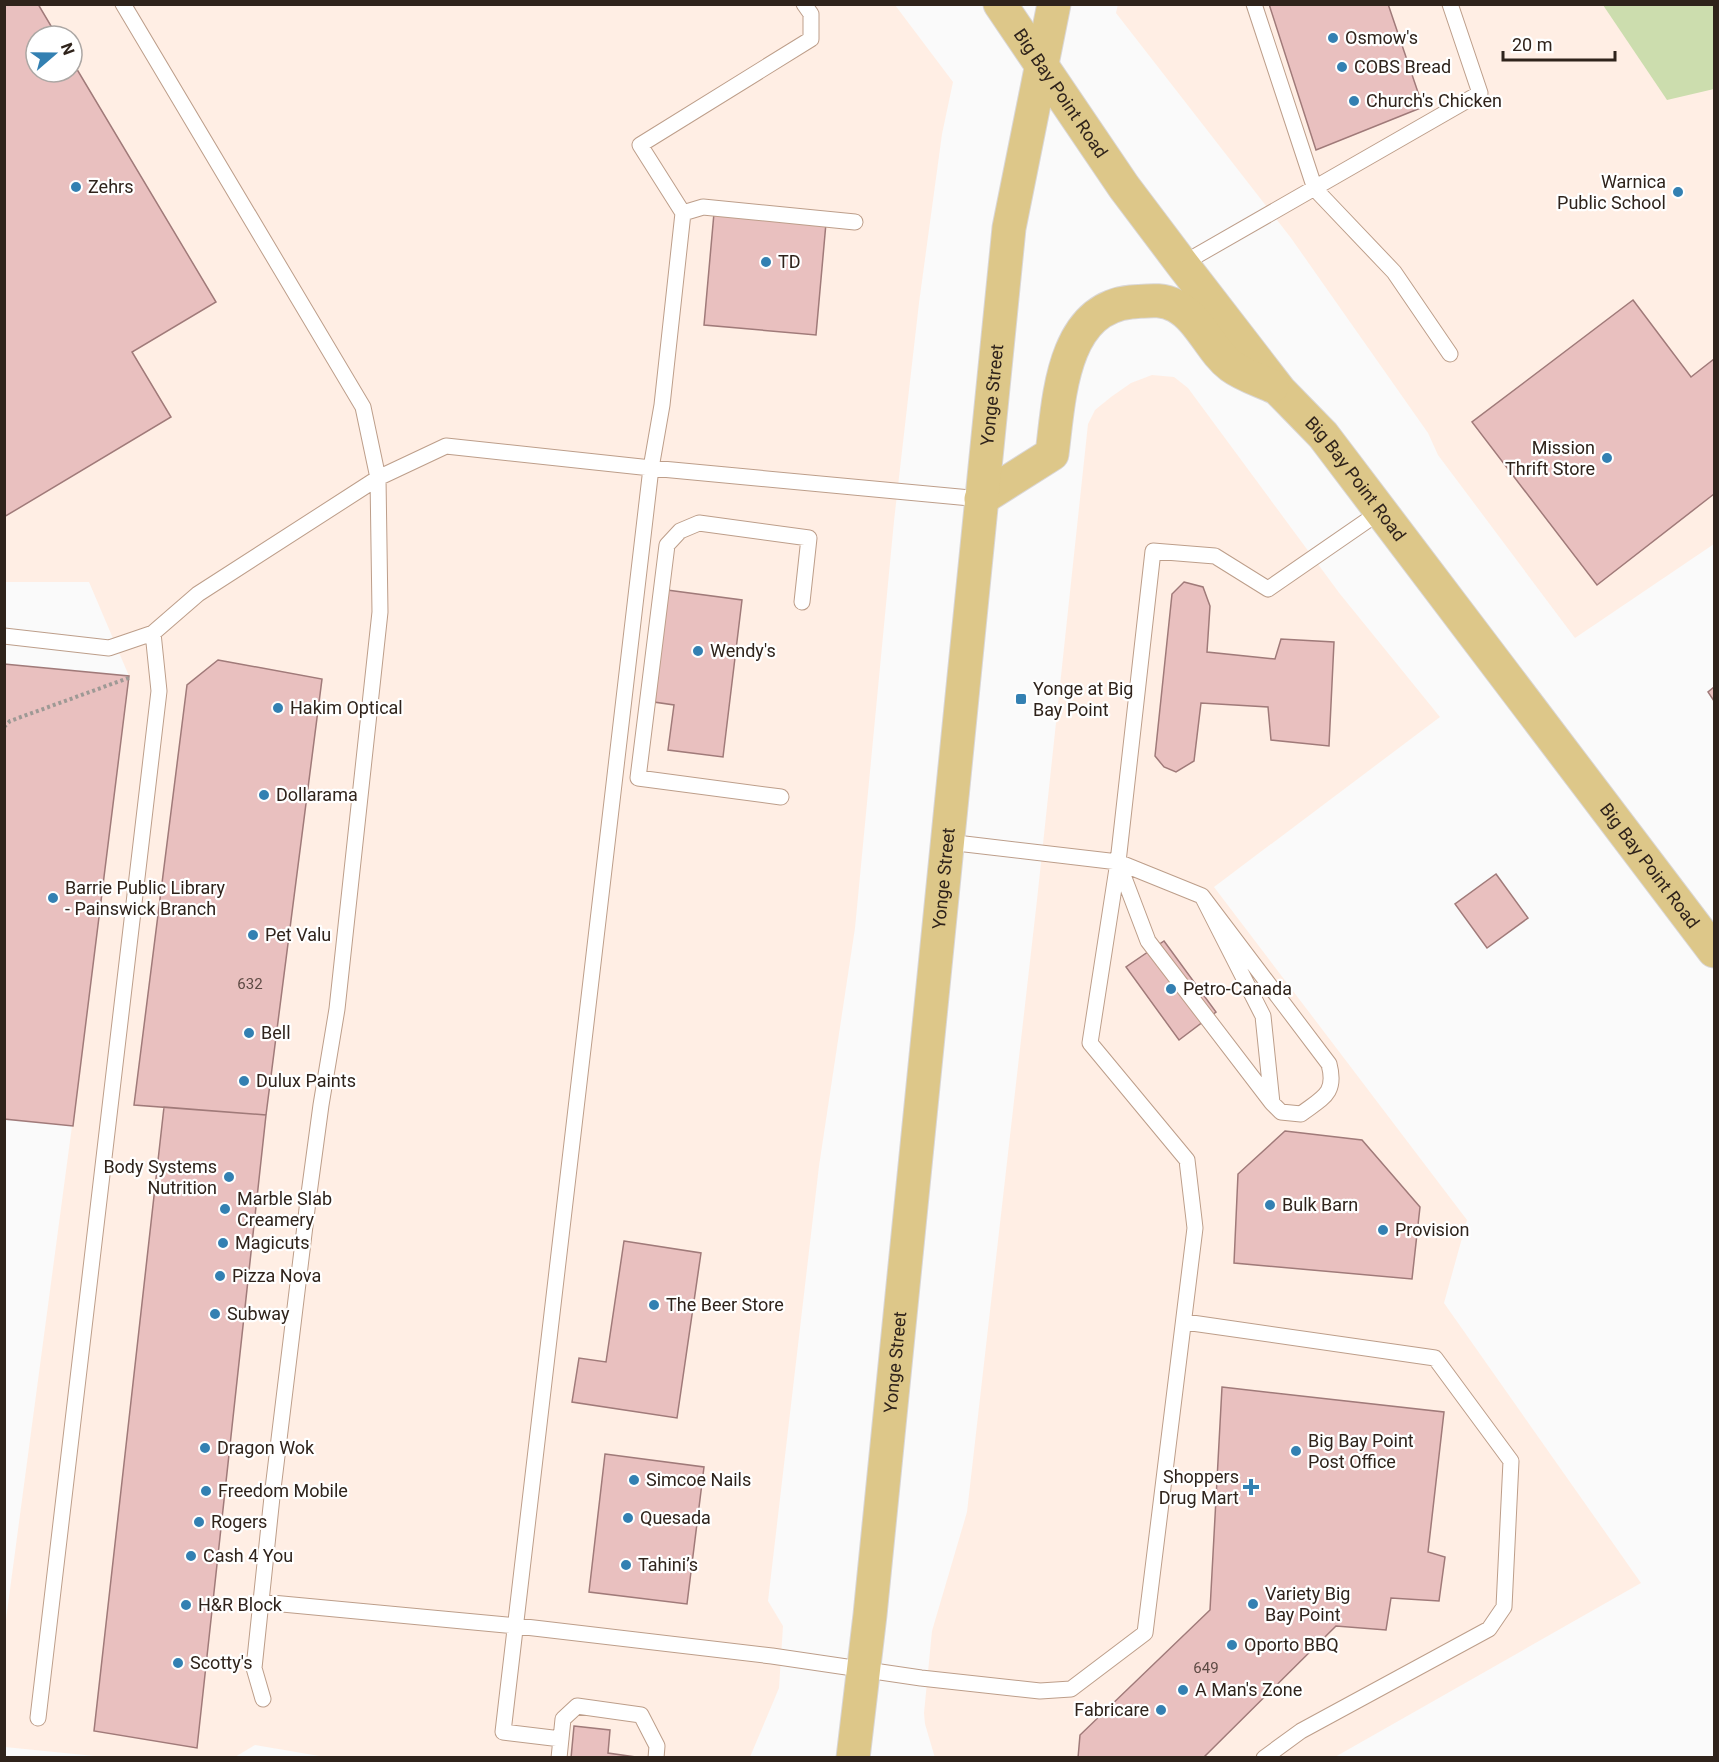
<svg xmlns="http://www.w3.org/2000/svg" width="1719" height="1762" viewBox="0 0 1719 1762" font-family="Roboto,sans-serif">
  <style>
    .built { fill: #ffeee4; fill-rule: evenodd }
    .green { fill: #ccddae }
    .building { fill: #e9c0bf; stroke: #a07a79; stroke-width: 1.5 }
    .lines { fill: none; stroke-linecap: round; stroke-linejoin: round }
    .lane-casing { stroke: #bd9e8a; stroke-width: 17 }
    .primary-casing { stroke: #dad7d6; stroke-width: 35 }
    .path { stroke: #9e9995; stroke-width: 4; stroke-dasharray: 3 3; stroke-linecap: butt }
    .lane { stroke: #fff; stroke-width: 15 }
    .primary { stroke: #ddc789; stroke-width: 33 }
    .poi-dot { fill: #3380b2; stroke: #fff; stroke-width: 2 }
    .labels { text-anchor: middle; stroke-width: 4.5; stroke-linejoin: round; paint-order: stroke }
    .number-label { font-size: 15px; fill: #5e4a44 }
    .poi-label { font-size: 18px; fill: #2f231b; stroke: #fff; text-anchor: start }
    .street-label { font-size: 18px; fill: #2f231b; stroke: #fff }
  </style>
  <rect width="100%" height="100%" fill="#fafafa"/>
  <!-- built -->
  <path class="built" d="M1118,4L1714,5V544L1575,638L1438,455L1428,433L1291,238L1116,13Z
    M5,5H895L953,82L942,134L919,303L894,521L855,928L819,1166L768,1601L783,1626L779,1688L750,1757L331,1758L255,1745L235,1757L114,1758L5,1747V1627L72,1126L129,676L89,582H5ZM36,36H72V72H36Z
    M1152,375L1174,377L1188,388L1340,594L1440,717L1214,887L1467,1220L1444,1303L1641,1583L1335,1757L935,1758L925,1724L924,1713L932,1631L967,1512L1037,900L1088,424L1095,410L1111,397L1131,383Z"/>
  <!-- green -->
  <path class="green" d="M1603,5H1714V89L1667,100Z"/>
  <!-- building -->
  <path class="building" d="M4,4H38L57,36H36V72H72V61L216,302L132,352L171,417L4,517Z
    M1269,4H1388L1423,107L1316,150Z
    M714,213L826,223L816,335L704,325Z
    M1633,300L1691,377L1714,359V494L1597,585L1472,422Z
    M1184,582L1203,587L1210,606L1207,652L1275,659L1281,639L1334,642L1329,746L1271,740L1268,707L1201,703L1194,761L1176,772L1164,767L1155,756L1172,594Z
    M667,590L742,600L723,757L668,750L674,705L654,702Z
    M218,660L322,679L266,1115L134,1105L187,685Z
    M4,664L129,676L73,1126L4,1119Z
    M1714,687V701L1708,692Z
    M1496,874L1528,918L1487,948L1455,904Z
    M1164,941L1216,1012L1179,1040L1126,967Z
    M164,1107L266,1115L197,1748L94,1731Z
    M1285,1131L1362,1140L1420,1207L1412,1279L1234,1263L1238,1174Z
    M624,1241L701,1253L677,1418L572,1402L579,1358L606,1362Z
    M1222,1387L1444,1412L1428,1552L1445,1557L1439,1601L1391,1598L1386,1630L1336,1626L1203,1758H1078L1080,1735L1210,1610Z
    M605,1454L704,1467L687,1604L589,1592Z
    M574,1726L610,1730L608,1753L643,1758H571Z"/>
  <g class="lines">
    <defs>
      <path id="lane" d="M123,4L363,407L378,478L380,612L337,1009L321,1105L308,1201L272,1497L254,1668L263,1699
        M1254,4L1315,189L1394,272L1450,354
        M683,213L703,207L855,222
        M1182,264L1480,93L1450,4
        M4,636L109,648L153,633L198,594L378,478L446,446L651,468L981,499
        M781,797L638,778L667,545L680,531L699,523L809,538L802,602
        M1118,862L1202,896L1329,1064C1337,1094 1322,1098 1301,1114L1281,1112L1272,1103L1263,1016L1202,896
        M1272,1103L1148,941L1118,862L1153,551L1215,556L1268,589L1381,511
        M1185,1322L1435,1358L1511,1461L1504,1607L1489,1629L1301,1731L1264,1758
        M261,1602L517,1626L772,1656L921,1678L1040,1691L1071,1689L1145,1633L1195,1228L1187,1160L1090,1043L1118,862L948,842
        M38,1718L159,691L153,633
        M561,1739L503,1732L651,468L662,405L683,213L640,145L811,39V14L804,4
        M559,1758L563,1719L577,1706L641,1715L657,1746L656,1758"/>
      <g id="primary">
        <path id="s1" d="M1000,4L1124,187L1182,264L1280,391L1323,435L1714,951"/>
        <path d="M981,499L1052,454C1059,401 1061,309 1131,302C1148,301 1161,298 1176,306C1200,319 1211,351 1231,366C1243,375 1259,380 1272,386"/>
        <path id="s2" d="M853,1758L870,1615L1009,228L1054,4"/>
      </g>
    </defs>
    <!-- lane casing -->
    <use href="#lane" class="lane-casing"/>
    <!-- primary casing -->
    <use href="#primary" class="primary-casing"/>
    <!-- path -->
    <path class="path" d="M4,727L10,721L131,677"/>
    <!-- lane -->
    <use href="#lane" class="lane"/>
    <!-- primary -->
    <use href="#primary" class="primary"/>
  </g>
  <!-- markers -->
  <g class="poi-dot">
    <circle cx="1333" cy="38" r="6"/>
    <circle cx="1342" cy="67" r="6"/>
    <circle cx="1354" cy="101" r="6"/>
    <circle cx="76" cy="187" r="6"/>
    <circle cx="1678" cy="192" r="6"/>
    <circle cx="766" cy="262" r="6"/>
    <circle cx="1607" cy="458" r="6"/>
    <circle cx="698" cy="651" r="6"/>
    <rect x="1015" y="693" width="12" height="12" rx="3"/>
    <circle cx="278" cy="708" r="6"/>
    <circle cx="264" cy="795" r="6"/>
    <circle cx="53" cy="898" r="6"/>
    <circle cx="253" cy="935" r="6"/>
    <circle cx="1171" cy="989" r="6"/>
    <circle cx="249" cy="1033" r="6"/>
    <circle cx="244" cy="1081" r="6"/>
    <circle cx="229" cy="1177" r="6"/>
    <circle cx="1270" cy="1205" r="6"/>
    <circle cx="225" cy="1209" r="6"/>
    <circle cx="1383" cy="1230" r="6"/>
    <circle cx="223" cy="1243" r="6"/>
    <circle cx="220" cy="1276" r="6"/>
    <circle cx="654" cy="1305" r="6"/>
    <circle cx="215" cy="1314" r="6"/>
    <circle cx="205" cy="1448" r="6"/>
    <circle cx="1296" cy="1451" r="6"/>
    <circle cx="634" cy="1480" r="6"/>
    <path d="M1248 1478h6v6h6v6h-6v6h-6v-6h-6v-6h6z"/>
    <circle cx="206" cy="1491" r="6"/>
    <circle cx="628" cy="1518" r="6"/>
    <circle cx="199" cy="1522" r="6"/>
    <circle cx="191" cy="1556" r="6"/>
    <circle cx="626" cy="1565" r="6"/>
    <circle cx="1253" cy="1604" r="6"/>
    <circle cx="186" cy="1605" r="6"/>
    <circle cx="1232" cy="1645" r="6"/>
    <circle cx="178" cy="1663" r="6"/>
    <circle cx="1183" cy="1690" r="6"/>
    <circle cx="1161" cy="1710" r="6"/>
  </g>
  <g class="labels">
    <!-- number labels -->
    <g class="number-label">
      <text x="250" y="989">632</text>
      <text x="1206" y="1673">649</text>
    </g>
    <!-- poi labels -->
    <g class="poi-label">
      <text x="1345" y="44">Osmow's</text>
      <text x="1354" y="73">COBS Bread</text>
      <text x="1366" y="107">Church's Chicken</text>
      <text x="1666" y="188" text-anchor="end">Warnica<tspan x="1666" dy="21">Public School</tspan></text>
      <text x="88" y="193">Zehrs</text>
      <text x="778" y="268">TD</text>
      <text x="1595" y="454" text-anchor="end">Mission<tspan x="1595" dy="21">Thrift Store</tspan></text>
      <text x="710" y="657">Wendy's</text>
      <text x="1033" y="695">Yonge at Big<tspan x="1033" dy="21">Bay Point</tspan></text>
      <text x="290" y="714">Hakim Optical</text>
      <text x="276" y="801">Dollarama</text>
      <text x="65" y="894">Barrie Public Library<tspan x="65" dy="21">- Painswick Branch</tspan></text>
      <text x="265" y="941">Pet Valu</text>
      <text x="1183" y="995">Petro-Canada</text>
      <text x="261" y="1039">Bell</text>
      <text x="256" y="1087">Dulux Paints</text>
      <text x="217" y="1173" text-anchor="end">Body Systems<tspan x="217" dy="21">Nutrition</tspan></text>
      <text x="237" y="1205">Marble Slab<tspan x="237" dy="21">Creamery</tspan></text>
      <text x="1282" y="1211">Bulk Barn</text>
      <text x="1395" y="1236">Provision</text>
      <text x="235" y="1249">Magicuts</text>
      <text x="232" y="1282">Pizza Nova</text>
      <text x="666" y="1311">The Beer Store</text>
      <text x="227" y="1320">Subway</text>
      <text x="1308" y="1447">Big Bay Point<tspan x="1308" dy="21">Post Office</tspan></text>
      <text x="217" y="1454">Dragon Wok</text>
      <text x="1239" y="1483" text-anchor="end">Shoppers<tspan x="1239" dy="21">Drug Mart</tspan></text>
      <text x="646" y="1486">Simcoe Nails</text>
      <text x="218" y="1497">Freedom Mobile</text>
      <text x="640" y="1524">Quesada</text>
      <text x="211" y="1528">Rogers</text>
      <text x="203" y="1562">Cash 4 You</text>
      <text x="638" y="1571">Tahini’s</text>
      <text x="1265" y="1600">Variety Big<tspan x="1265" dy="21">Bay Point</tspan></text>
      <text x="198" y="1611">H&amp;R Block</text>
      <text x="1244" y="1651">Oporto BBQ</text>
      <text x="190" y="1669">Scotty's</text>
      <text x="1195" y="1696">A Man's Zone</text>
      <text x="1149" y="1716" text-anchor="end">Fabricare</text>
    </g>
    <!-- street labels -->
    <g class="street-label">
      <text dy="6" stroke="none"><textPath href="#s1" startOffset="108">Big Bay Point Road</textPath></text>
      <text dy="6" stroke="none"><textPath href="#s2" startOffset="1370">Yonge Street</textPath></text>
      <text dy="6" stroke="none"><textPath href="#s1" startOffset="594">Big Bay Point Road</textPath></text>
      <text dy="6" stroke="none"><textPath href="#s1" startOffset="1080">Big Bay Point Road</textPath></text>
      <text dy="6" stroke="none"><textPath href="#s2" startOffset="884">Yonge Street</textPath></text>
      <text dy="6" stroke="none"><textPath href="#s2" startOffset="398">Yonge Street</textPath></text>
    </g>
  </g>
  <!-- border -->
  <rect width="1719" height="1762" fill="none" stroke="#2f231b" stroke-width="12"/>
  <!-- north arrow -->
  <g transform="translate(54 54) rotate(70)"><circle r="28" fill="#ffffff" stroke="#aca7a4" stroke-width="1.5"/>
  <path d="M0-4.5L10 22L0 15L-10 22Z" fill="#3380b2"/>
  <text y="-9" font-size="16" font-weight="bold" text-anchor="middle" fill="#2f231b">N</text>
  </g>
  <!-- scale -->
  <path d="M1503 51v9h112v-9" fill="none" stroke="#2f231b" stroke-width="3"/>
  <text x="1512" y="51" font-size="18" fill="#2f231b" stroke="#ffffff" stroke-width="4.5" paint-order="stroke">20 m</text>
</svg>
